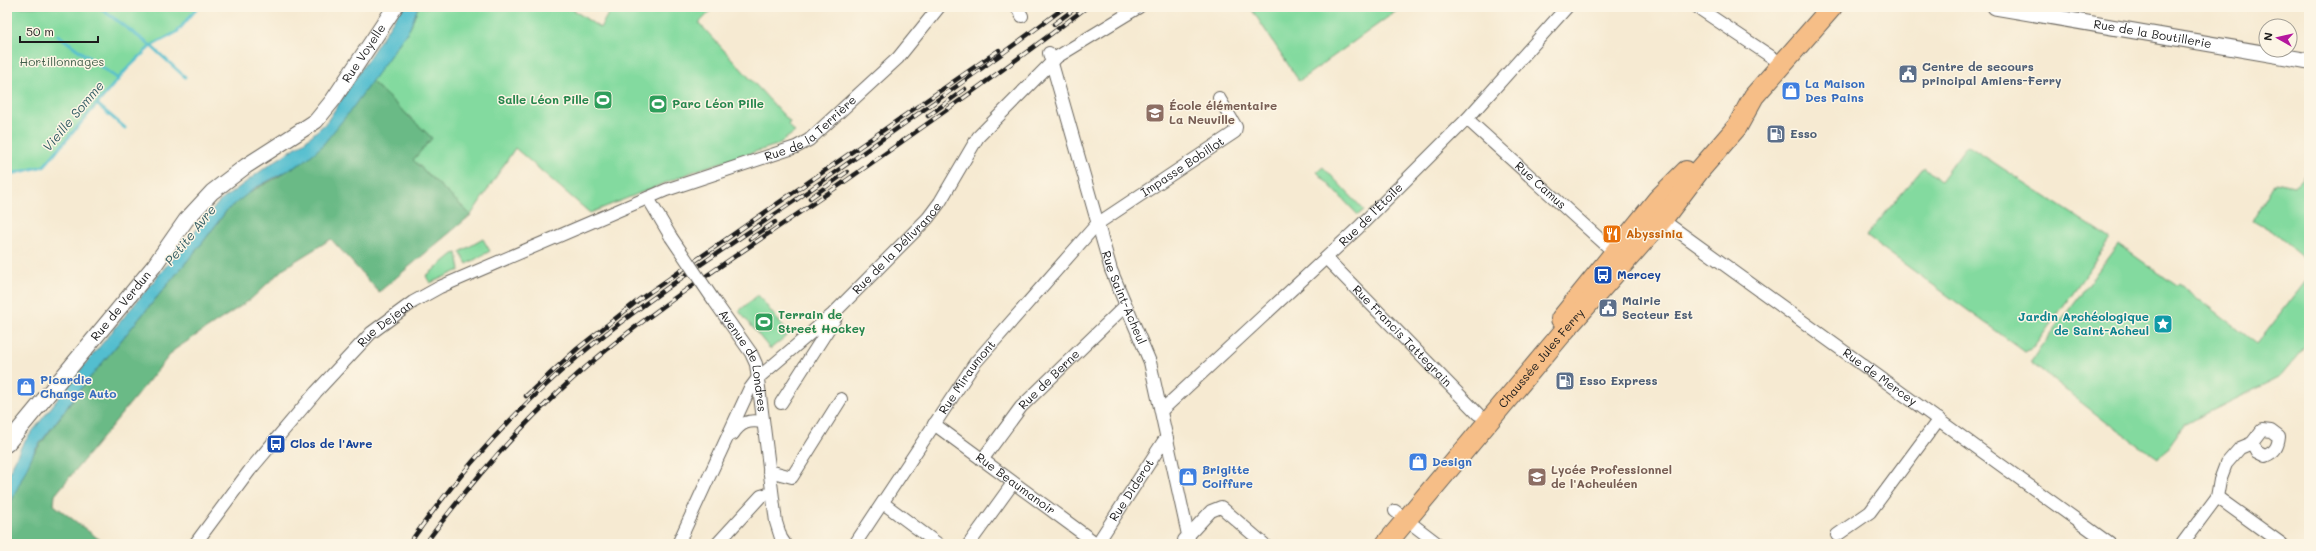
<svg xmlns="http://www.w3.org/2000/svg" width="2316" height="551" viewBox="0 0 2316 551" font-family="Mali,sans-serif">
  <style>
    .green { fill: #83da9f; stroke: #507b5e }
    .forest { fill: #6aba86; stroke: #436b51 }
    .water { fill: #53becf; stroke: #386d76 }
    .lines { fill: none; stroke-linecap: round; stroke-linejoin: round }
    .stream { stroke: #53becf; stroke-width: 3 }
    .minor-casing { stroke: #68645c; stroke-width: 14 }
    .tertiary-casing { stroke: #68645c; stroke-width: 17 }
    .primary-casing { stroke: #68645c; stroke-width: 22 }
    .minor { stroke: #fff; stroke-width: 12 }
    .tertiary { stroke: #fff; stroke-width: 15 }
    .primary { stroke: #f6be87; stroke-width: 20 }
    .rail-casing { stroke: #1c1c1c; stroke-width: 4.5 }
    .rail { stroke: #fcf5e5; stroke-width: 3; stroke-dasharray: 9; stroke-linecap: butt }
    .minor-bridge-casing { stroke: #68645c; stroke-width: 14; stroke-linecap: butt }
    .minor-bridge { stroke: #fff; stroke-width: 12 }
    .labels { text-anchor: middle; stroke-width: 3; stroke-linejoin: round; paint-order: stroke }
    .street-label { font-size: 12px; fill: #1c1c1c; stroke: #fcf5e5 }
    .park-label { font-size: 12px; fill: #405e4a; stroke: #fcf5e5 }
    .service-label { font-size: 12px; font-weight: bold; fill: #4e5e75; stroke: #fcf5e5; text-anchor: start }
    .shop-label { font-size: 12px; font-weight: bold; fill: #366cbe; stroke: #fcf5e5; text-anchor: start }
    .leisure-label { font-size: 12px; font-weight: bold; fill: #27864d; stroke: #fcf5e5; text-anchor: start }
    .education-label { font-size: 12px; font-weight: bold; fill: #785e54; stroke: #fcf5e5; text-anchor: start }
    .food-label { font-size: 12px; font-weight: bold; fill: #c56008; stroke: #fcf5e5; text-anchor: start }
    .transit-label { font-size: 12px; font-weight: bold; fill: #164399; stroke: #fcf5e5; text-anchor: start }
    .culture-label { font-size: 12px; font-weight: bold; fill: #0d838f; stroke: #fcf5e5; text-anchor: end }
    .water-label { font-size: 13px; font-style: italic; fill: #325d64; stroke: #fcf5e5 }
  </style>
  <rect width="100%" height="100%" fill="#fcf5e5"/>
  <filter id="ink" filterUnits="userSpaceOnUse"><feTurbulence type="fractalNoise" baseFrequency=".025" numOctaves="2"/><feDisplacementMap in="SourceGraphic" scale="8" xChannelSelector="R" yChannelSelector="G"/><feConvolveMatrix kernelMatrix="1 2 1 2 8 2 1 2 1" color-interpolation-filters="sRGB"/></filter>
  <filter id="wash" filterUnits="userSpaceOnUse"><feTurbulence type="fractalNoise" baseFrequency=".012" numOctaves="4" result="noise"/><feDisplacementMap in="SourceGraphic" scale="16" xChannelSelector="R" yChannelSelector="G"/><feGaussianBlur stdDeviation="0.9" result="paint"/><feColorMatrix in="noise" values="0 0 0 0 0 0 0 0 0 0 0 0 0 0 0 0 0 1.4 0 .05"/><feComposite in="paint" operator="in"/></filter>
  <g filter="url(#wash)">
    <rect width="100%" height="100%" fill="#f6ead2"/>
    <!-- green -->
    <path class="green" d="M7,7H198L177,32L151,46L126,70L44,166L7,175Z
      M418,7H569L600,28L612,7H715L699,23L790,122L788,125L795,132L777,145L700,169L590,213L515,148L471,215L413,160L432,138L371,81L410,28Z
      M1250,7H1402L1299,81Z
      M1967,145L2111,239L2034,347L2025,352L1866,236L1924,167L1940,181Z
      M1323,167L1364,210L1358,215L1317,172Z
      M2309,170V262L2272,231L2253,220L2275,182L2295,186Z
      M483,239L490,251L467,264L460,252Z
      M2118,244L2177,286L2179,284L2257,344L2309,277V343L2280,377L2185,424L2159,459L2106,422L2030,362Z
      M457,253L460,270L430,283L426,276L453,254Z
      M758,295L789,334L770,349L739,311Z"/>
    <!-- forest -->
    <path class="forest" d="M371,81L432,138L413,160L471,215L379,292L331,239L284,268L250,300L174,350L55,495L54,505L100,540L97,544H7V511L28,461L83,386L203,242L227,210L244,195L278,177L321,147Z"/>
    <!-- water -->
    <path class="water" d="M402,7H418L410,28L351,110L321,147L302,163L255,188L227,210L203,242L83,386L35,450L7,511V477L22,445L76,375L219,202L269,165L304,142L326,123Z"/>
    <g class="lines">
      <!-- stream -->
      <path class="stream" d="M99,7L151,46L185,77
        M58,35L119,80
        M98,105L125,128
        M7,175L44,166L126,70L151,46L177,32L198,7"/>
    </g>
  </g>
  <g filter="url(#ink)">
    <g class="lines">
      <defs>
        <g id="minor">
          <path d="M1017,7L1022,16"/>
          <path d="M1697,7L1782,64"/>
          <path id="s1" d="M1049,53L1111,270L1150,362L1190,544"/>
          <path id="s2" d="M1467,119L1615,253"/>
          <path d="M648,198L671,237"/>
          <path id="s3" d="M1657,216L2110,544"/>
          <path id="s4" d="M1326,258L1478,414"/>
          <path id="s5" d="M715,302L751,353L756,364L776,522L781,538L785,544"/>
          <path d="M781,403L836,317"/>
          <path id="s6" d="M1162,410L1358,228L1467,119L1567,7"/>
          <path id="s7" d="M934,424L1097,544"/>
          <path d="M733,434C741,422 749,420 762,422"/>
          <path id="s8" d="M982,460L1021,407L1125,306"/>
          <path d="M769,471L792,477L841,399"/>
          <path d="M2217,497L2282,544"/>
          <path d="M883,503L938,544"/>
          <path d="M1395,511L1438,544"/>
          <path d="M1837,535L1870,512L1939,419"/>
          <path d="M1184,540L1211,511L1221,507L1264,544"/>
          <path id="s9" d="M195,544L250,470L316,392L371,333L413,302L440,287L666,190L796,147L809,140L898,58L939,7"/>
          <path id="s10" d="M678,544L749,390L758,378L833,314L928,218L940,202L978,137L1057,57L1139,7"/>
          <path d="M717,544L761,496L772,493"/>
          <path id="s11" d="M855,544L975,363L1097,224L1235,132L1236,127L1219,98"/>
          <path d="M969,544L1013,483"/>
          <path id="s12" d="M1097,544L1163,442L1167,438"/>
          <path d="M2182,544L2217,497L2220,480L2226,464L2240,448L2252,443L2262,430L2271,431L2279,437C2278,447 2275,452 2265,456L2257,452L2252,443"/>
        </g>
        <g id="tertiary">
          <path id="s13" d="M1995,7L2309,61"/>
          <path id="s14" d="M7,444L154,266L186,220L212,192L246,166L316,121L333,100L395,7"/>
        </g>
        <g id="primary">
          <path d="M1561,319L1658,199L1686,171"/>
          <path id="s15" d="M1386,544L1565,330L1662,220L1699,171L1737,127L1754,96L1832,7"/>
        </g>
      </defs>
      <!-- minor casing -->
      <use href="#minor" class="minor-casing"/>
      <!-- tertiary casing -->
      <use href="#tertiary" class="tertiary-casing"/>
      <!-- primary casing -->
      <use href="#primary" class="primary-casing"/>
      <!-- minor -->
      <use href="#minor" class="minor"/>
      <!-- tertiary -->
      <use href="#tertiary" class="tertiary"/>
      <!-- primary -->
      <use href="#primary" class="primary"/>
      <defs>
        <path id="rail" d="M1054,24L1077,7
          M928,116L965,89
          M810,198L847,172
          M750,239L775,222
          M526,396L577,349L640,299L999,50
          M409,544C458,474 515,409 581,354C647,299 719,252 790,204C882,139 975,75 1065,7
          M425,544C468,486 514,432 568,383C645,313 735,257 821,198C911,136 1000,73 1087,7"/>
      </defs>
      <!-- rail casing -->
      <use href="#rail" class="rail-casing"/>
      <!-- rail -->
      <use href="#rail" class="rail"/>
      <defs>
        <path id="minor-bridge" d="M671,237L715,302"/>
      </defs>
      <!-- minor-bridge casing -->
      <use href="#minor-bridge" class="minor-bridge-casing"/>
      <!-- minor-bridge -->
      <use href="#minor-bridge" class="minor-bridge"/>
    </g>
  </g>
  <!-- icons -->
  <defs>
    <symbol id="civic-square" viewBox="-11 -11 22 22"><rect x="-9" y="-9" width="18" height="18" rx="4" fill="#5c6f8a" stroke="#fcf5e5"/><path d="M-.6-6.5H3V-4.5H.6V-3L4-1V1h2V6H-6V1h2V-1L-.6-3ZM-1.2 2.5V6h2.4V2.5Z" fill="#fff"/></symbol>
    <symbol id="shop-square" viewBox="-11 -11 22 22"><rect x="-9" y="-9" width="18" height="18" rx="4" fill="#3f7fe0" stroke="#fcf5e5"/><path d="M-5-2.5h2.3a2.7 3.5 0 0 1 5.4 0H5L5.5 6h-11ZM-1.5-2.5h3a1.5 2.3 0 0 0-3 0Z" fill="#fff"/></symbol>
    <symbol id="stadium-square" viewBox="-11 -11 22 22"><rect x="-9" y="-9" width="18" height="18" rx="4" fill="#2e9e5b" stroke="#fcf5e5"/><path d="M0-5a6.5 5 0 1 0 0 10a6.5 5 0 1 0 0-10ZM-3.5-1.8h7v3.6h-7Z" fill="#fff"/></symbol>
    <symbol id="school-square" viewBox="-11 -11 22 22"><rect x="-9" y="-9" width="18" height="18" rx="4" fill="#8d6e63" stroke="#fcf5e5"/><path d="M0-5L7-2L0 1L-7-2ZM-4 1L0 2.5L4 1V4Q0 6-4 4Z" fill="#fff"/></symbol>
    <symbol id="fuel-square" viewBox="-11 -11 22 22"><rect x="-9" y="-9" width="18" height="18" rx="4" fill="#5c6f8a" stroke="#fcf5e5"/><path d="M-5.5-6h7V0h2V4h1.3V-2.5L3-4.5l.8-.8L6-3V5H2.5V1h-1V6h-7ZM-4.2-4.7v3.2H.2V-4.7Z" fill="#fff"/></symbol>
    <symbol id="restaurant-square" viewBox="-11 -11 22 22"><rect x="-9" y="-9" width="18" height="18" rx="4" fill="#e8710a" stroke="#fcf5e5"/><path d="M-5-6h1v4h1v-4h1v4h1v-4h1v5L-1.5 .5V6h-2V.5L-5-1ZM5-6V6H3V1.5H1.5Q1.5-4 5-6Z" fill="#fff"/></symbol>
    <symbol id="bus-square" viewBox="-11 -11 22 22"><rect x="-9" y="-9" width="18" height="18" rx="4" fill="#1a4fb4" stroke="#fcf5e5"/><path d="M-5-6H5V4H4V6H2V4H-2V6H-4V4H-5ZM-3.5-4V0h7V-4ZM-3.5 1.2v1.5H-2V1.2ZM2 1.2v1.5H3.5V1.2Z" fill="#fff"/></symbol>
    <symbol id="sight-square" viewBox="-11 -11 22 22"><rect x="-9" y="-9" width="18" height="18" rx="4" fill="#0f9aa8" stroke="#fcf5e5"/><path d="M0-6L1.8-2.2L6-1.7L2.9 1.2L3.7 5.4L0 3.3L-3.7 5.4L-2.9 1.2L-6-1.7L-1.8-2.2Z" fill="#fff"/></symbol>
  </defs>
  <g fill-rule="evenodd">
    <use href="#civic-square" x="1897" y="63" width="22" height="22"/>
    <use href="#shop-square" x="1780" y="80" width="22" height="22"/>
    <use href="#stadium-square" x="592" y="89" width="22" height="22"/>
    <use href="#stadium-square" x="647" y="93" width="22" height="22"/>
    <use href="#school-square" x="1144" y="102" width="22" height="22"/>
    <use href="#fuel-square" x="1765" y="123" width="22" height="22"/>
    <use href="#restaurant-square" x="1601" y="223" width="22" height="22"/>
    <use href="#bus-square" x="1592" y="264" width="22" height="22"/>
    <use href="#civic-square" x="1597" y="297" width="22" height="22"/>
    <use href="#stadium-square" x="753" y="311" width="22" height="22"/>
    <use href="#sight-square" x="2152" y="313" width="22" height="22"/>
    <use href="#fuel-square" x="1554" y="370" width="22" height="22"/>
    <use href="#shop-square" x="15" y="376" width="22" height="22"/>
    <use href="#bus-square" x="265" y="433" width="22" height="22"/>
    <use href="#shop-square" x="1407" y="451" width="22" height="22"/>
    <use href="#shop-square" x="1177" y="466" width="22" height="22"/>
    <use href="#school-square" x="1526" y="466" width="22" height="22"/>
  </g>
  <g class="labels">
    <!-- street labels -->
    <g class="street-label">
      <text dy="4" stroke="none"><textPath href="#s13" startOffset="160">Rue de la Boutillerie</textPath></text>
      <text dy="4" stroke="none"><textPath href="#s14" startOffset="534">Rue Voyelle</textPath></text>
      <text dy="4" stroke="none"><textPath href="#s9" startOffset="763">Rue de la Terrière</textPath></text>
      <text dy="4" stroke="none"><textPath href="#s11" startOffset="505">Impasse Bobillot</textPath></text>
      <text dy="4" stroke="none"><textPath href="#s2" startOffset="99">Rue Camus</textPath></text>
      <text dy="4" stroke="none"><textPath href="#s6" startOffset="286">Rue de l'Étoile</textPath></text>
      <text dy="4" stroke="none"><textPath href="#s10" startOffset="375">Rue de la Délivrance</textPath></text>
      <text dy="4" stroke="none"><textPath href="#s1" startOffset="256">Rue Saint-Acheul</textPath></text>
      <text dy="4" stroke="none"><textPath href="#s14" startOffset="179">Rue de Verdun</textPath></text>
      <text dy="4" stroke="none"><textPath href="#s9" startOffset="292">Rue Dejean</textPath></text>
      <text dy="4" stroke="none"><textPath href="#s4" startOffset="109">Rue Francis Tattegrain</textPath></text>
      <text dy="4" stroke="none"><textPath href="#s15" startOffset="242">Chaussée Jules Ferry</textPath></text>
      <text dy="4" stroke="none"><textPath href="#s5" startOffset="67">Avenue de Londres</textPath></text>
      <text dy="4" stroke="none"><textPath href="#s3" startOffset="275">Rue de Mercey</textPath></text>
      <text dy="4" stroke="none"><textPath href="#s11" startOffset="201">Rue Miraumont</textPath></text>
      <text dy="4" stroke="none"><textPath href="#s8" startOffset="105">Rue de Berne</textPath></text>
      <text dy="4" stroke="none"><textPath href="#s7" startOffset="101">Rue Beaumanoir</textPath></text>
      <text dy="4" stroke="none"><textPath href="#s12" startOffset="64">Rue Diderot</textPath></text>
    </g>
    <!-- park labels -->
    <g class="park-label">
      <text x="62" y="66">Hortillonnages</text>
    </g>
    <!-- service labels -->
    <g class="service-label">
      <text x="1922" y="71">Centre de secours<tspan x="1922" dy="14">principal Amiens-Ferry</tspan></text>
      <text x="1790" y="138">Esso</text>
      <text x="1622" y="305">Mairie<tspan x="1622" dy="14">Secteur Est</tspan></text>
      <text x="1579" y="385">Esso Express</text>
    </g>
    <!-- shop labels -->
    <g class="shop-label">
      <text x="1805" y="88">La Maison<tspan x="1805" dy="14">Des Pains</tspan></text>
      <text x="40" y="384">Picardie<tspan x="40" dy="14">Change Auto</tspan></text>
      <text x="1432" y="466">Design</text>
      <text x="1202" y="474">Brigitte<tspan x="1202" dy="14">Coiffure</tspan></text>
    </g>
    <!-- leisure labels -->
    <g class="leisure-label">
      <text x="589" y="104" text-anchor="end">Salle Léon Pille</text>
      <text x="672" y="108">Parc Léon Pille</text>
      <text x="778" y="319">Terrain de<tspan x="778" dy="14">Street Hockey</tspan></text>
    </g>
    <!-- education labels -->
    <g class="education-label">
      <text x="1169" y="110">École élémentaire<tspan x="1169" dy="14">La Neuville</tspan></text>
      <text x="1551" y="474">Lycée Professionnel<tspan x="1551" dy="14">de l'Acheuléen</tspan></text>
    </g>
    <!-- food labels -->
    <g class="food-label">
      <text x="1626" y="238">Abyssinia</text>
    </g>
    <!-- transit labels -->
    <g class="transit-label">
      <text x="1617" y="279">Mercey</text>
      <text x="290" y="448">Clos de l'Avre</text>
    </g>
    <!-- culture labels -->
    <g class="culture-label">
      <text x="2149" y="321">Jardin Archéologique<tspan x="2149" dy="14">de Saint-Acheul</tspan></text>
    </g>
    <!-- water labels -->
    <g class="water-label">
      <text transform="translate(73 116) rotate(-50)" y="5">Vieille Somme</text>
      <text transform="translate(190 235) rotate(-51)" y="5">Petite Avre</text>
    </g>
  </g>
  <!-- margin -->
  <rect width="2316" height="551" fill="none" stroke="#fcf5e5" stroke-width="24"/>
  <!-- north arrow -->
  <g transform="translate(2278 38) rotate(278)"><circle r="19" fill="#fcf5e5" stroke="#a29e95"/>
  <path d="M0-3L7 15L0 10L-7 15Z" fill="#b5179e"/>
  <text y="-6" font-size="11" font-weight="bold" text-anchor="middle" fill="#1c1c1c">N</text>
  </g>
  <!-- scale -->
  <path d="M20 36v6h78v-6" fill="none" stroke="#1c1c1c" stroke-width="2"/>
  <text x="26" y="36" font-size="12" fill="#1c1c1c" stroke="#fcf5e5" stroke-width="3" paint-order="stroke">50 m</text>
</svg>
